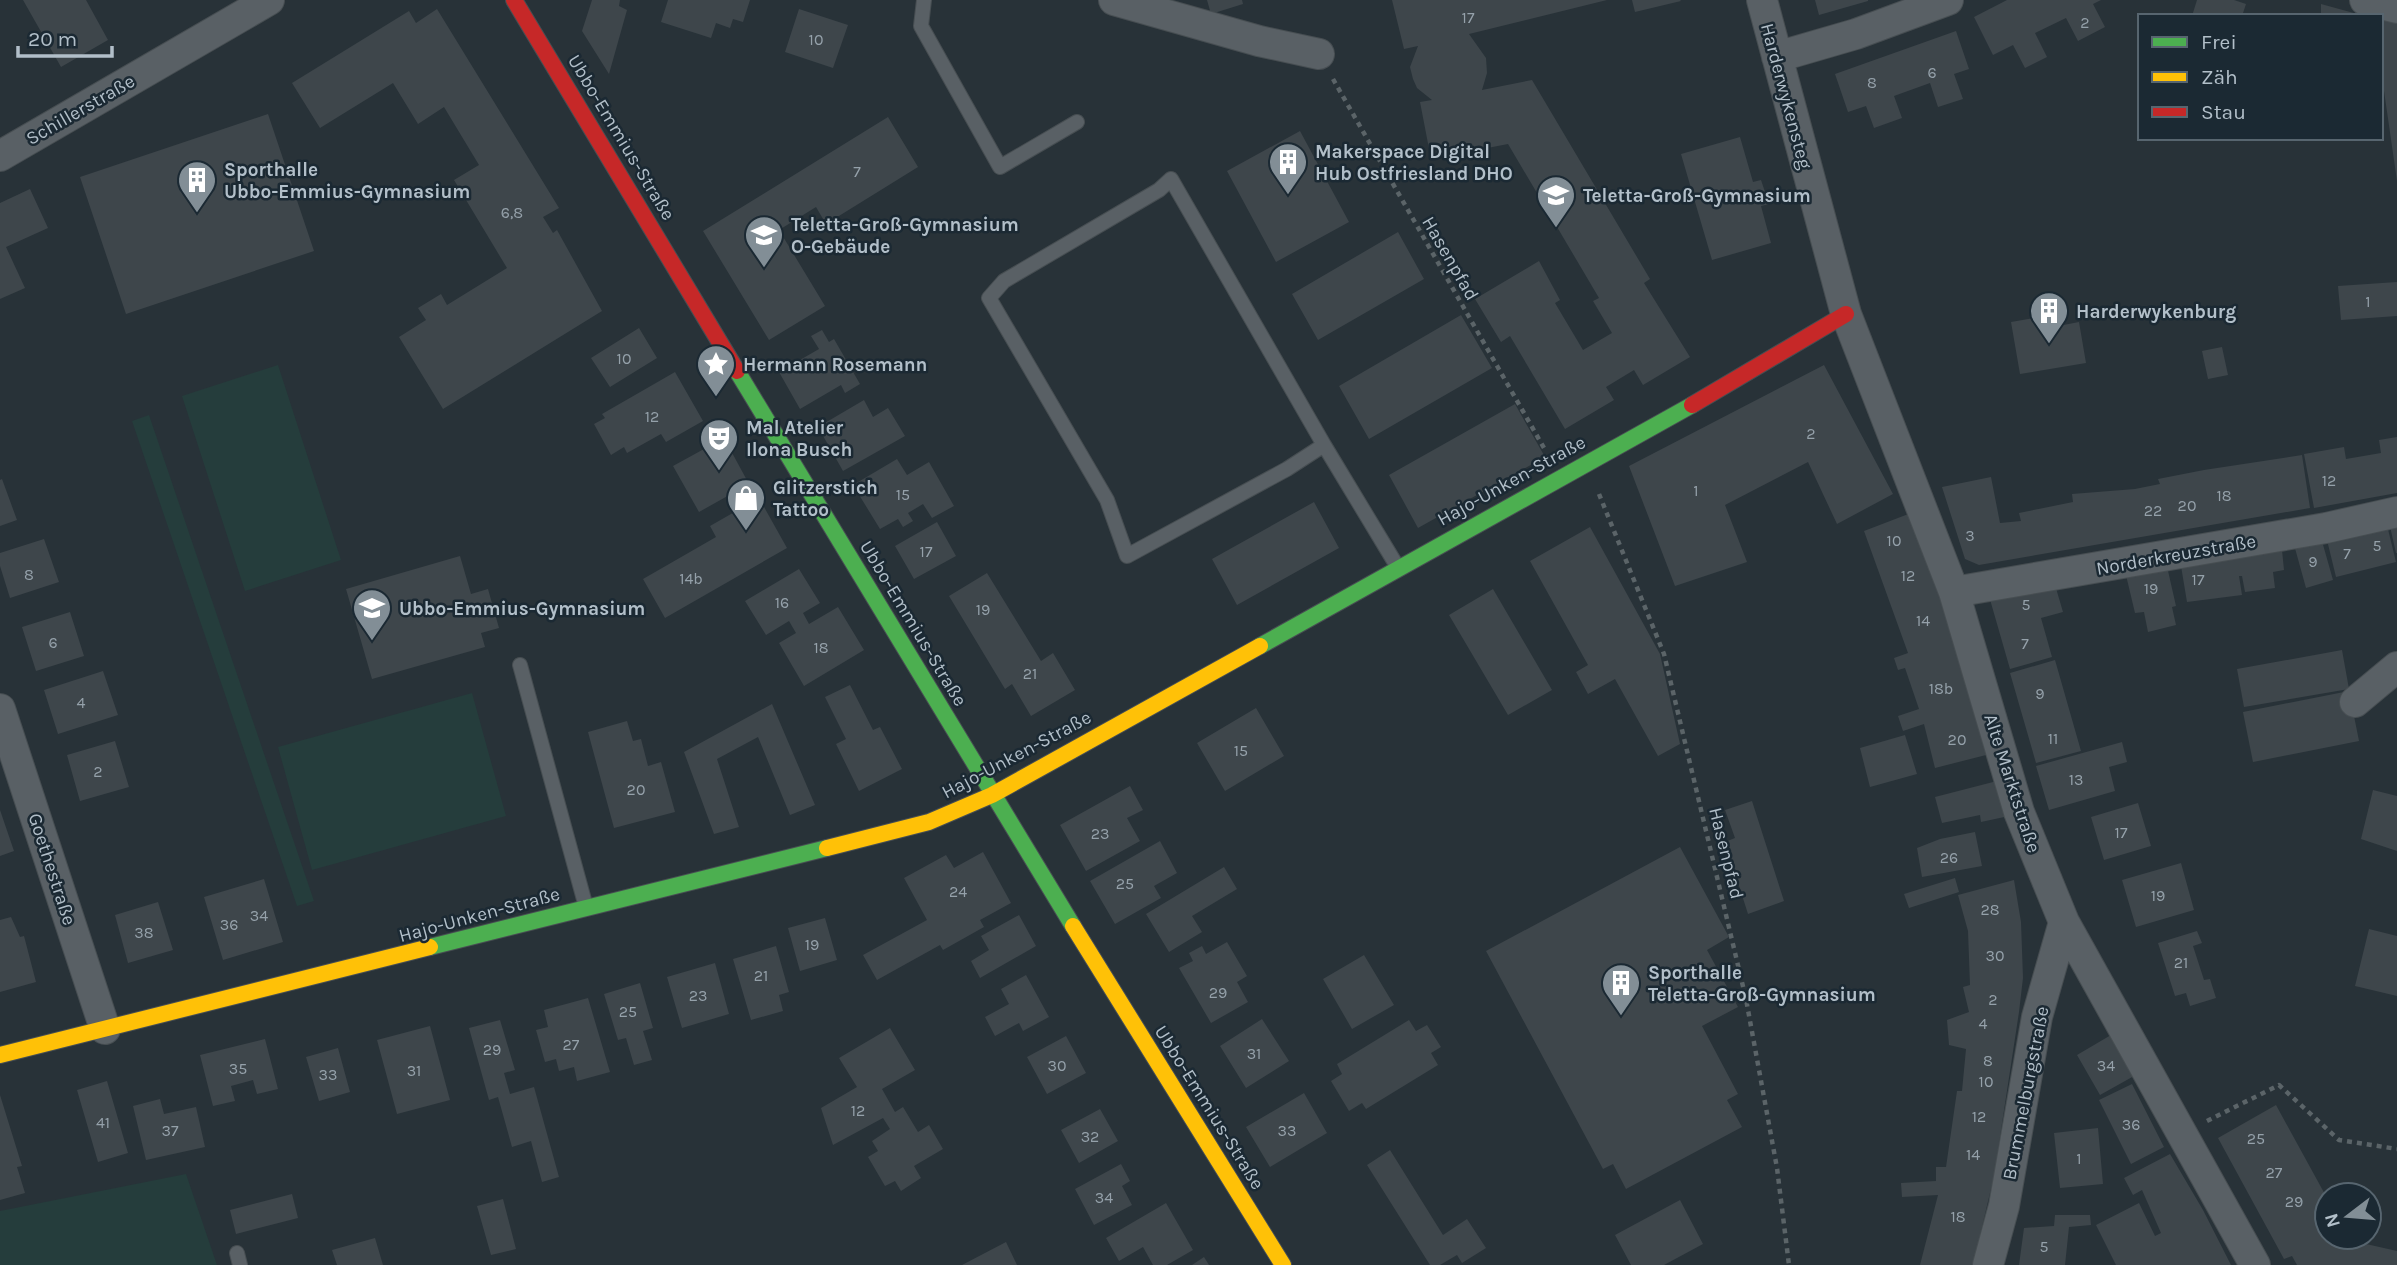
<svg xmlns="http://www.w3.org/2000/svg" width="2397" height="1265" viewBox="0 0 2397 1265" font-family="Karla,sans-serif">
  <style>
    .green { fill: #253d3c }
    .building { fill: #3e464b }
    .lines { fill: none; stroke-linecap: round; stroke-linejoin: round }
    .lane-casing { stroke: #474e52; stroke-width: 16 }
    .street-casing { stroke: #474e52; stroke-width: 32 }
    .fast-casing { stroke: #474e52; stroke-width: 18 }
    .slow-casing { stroke: #474e52; stroke-width: 18 }
    .jam-casing { stroke: #474e52; stroke-width: 18 }
    .path { stroke: #5b6468; stroke-width: 4.5; stroke-dasharray: 5 5; stroke-linecap: butt }
    .lane { stroke: #596065; stroke-width: 14 }
    .street { stroke: #596065; stroke-width: 30 }
    .fast { stroke: #4caf50; stroke-width: 16 }
    .slow { stroke: #ffc107; stroke-width: 16 }
    .jam { stroke: #c62828; stroke-width: 16 }
    .labels { text-anchor: middle; stroke-width: 5; stroke-linejoin: round; paint-order: stroke }
    .number-label { font-size: 16px; fill: #95a1aa }
    .street-label { font-size: 19px; fill: #b2bfc9; stroke: #1b2933 }
    .poi-label { font-size: 19px; font-weight: bold; fill: #b2bfc9; stroke: #1b2933; text-anchor: start }
  </style>
  <rect width="100%" height="100%" fill="#283238"/>
  <!-- green -->
  <path class="green" d="M278,365L341,560L245,591L182,396Z
    M149,415L314,901L297,906L132,421Z
    M472,693L506,816L312,870L278,747Z
    M186,1174L217,1265H0V1211Z"/>
  <!-- building -->
  <path class="building" d="M23,0H86L108,40L61,67Z
    M592,0H620L619,6L627,10L609,74L582,31Z
    M668,0H750L743,22L733,19L730,28L716,23L711,38L661,22Z
    M1207,0H1242L1243,4L1211,14Z
    M1392,0H1607L1469,34L1486,58L1487,73L1482,90L1532,80L1650,279L1644,283L1690,357L1643,385L1634,370L1606,387L1614,400L1565,429L1510,336L1501,342L1475,299L1539,261L1560,300L1555,303L1583,350L1612,333L1593,301L1599,298L1508,144L1431,159L1420,102L1432,100L1417,88L1413,79L1410,67L1418,46L1404,49Z
    M1632,0H1680L1681,1L1635,12Z
    M1815,0H1868V1L1819,15Z
    M2007,0H2101L2093,4L2105,27L2078,41L2066,18L2035,33L2047,57L2025,68L2013,45L1993,55L1974,17Z
    M2197,0H2234L2246,4L2242,16H2192Z
    M2321,4L2361,15V16H2321Z
    M437,9L559,208L543,217L553,233L557,230L602,311L443,409L399,337L426,320L418,308L441,294L447,305L507,268L454,180L479,165L444,107L418,124L393,83L320,128L292,83L409,11L416,23Z
    M799,9L848,25L833,68L785,52Z
    M2381,20L2397,23V181L2381,70Z
    M1956,31L1969,69L1954,74L1963,99L1938,107L1930,83L1894,96L1902,118L1874,128L1866,106L1848,112L1835,74Z
    M268,114L314,251L126,314L80,177Z
    M888,117L918,167L826,224L816,207L779,230L825,306L769,340L703,231Z
    M1300,131L1349,222L1276,262L1227,171Z
    M1740,137L1753,182L1761,180L1769,204L1761,206L1771,243L1712,260L1681,154Z
    M30,189L48,228L6,247L25,288L0,299V203Z
    M1398,232L1424,279L1318,340L1292,294Z
    M2397,282V316L2341,320L2338,286Z
    M1461,315L1492,368L1369,439L1339,386Z
    M2051,315L2053,327L2079,322L2086,363L2020,374L2011,322Z
    M639,328L657,358L610,387L591,358Z
    M822,330L829,342L834,339L860,384L845,393L841,385L800,409L779,372L819,349L811,336Z
    M2222,347L2228,375L2208,379L2202,351Z
    M1824,365L1893,494L1837,524L1808,462L1725,505L1747,562L1675,586L1629,466Z
    M675,372L703,421L666,442L661,434L627,453L624,447L611,455L594,424L605,418L602,414Z
    M864,400L873,417L888,408L905,436L843,471L818,427Z
    M1515,404L1545,457L1418,528L1389,475Z
    M2397,437V493L2314,508L2304,454L2344,447L2346,459L2381,453L2379,440Z
    M724,438L749,484L699,512L673,466Z
    M2302,455L2310,508L1979,565L1965,559L1942,487L1991,477L2000,523L2021,521L2019,513L2073,502L2072,494L2135,489L2160,484L2158,479L2204,470Z
    M897,459L907,475L929,462L954,506L932,518L923,504L908,513L913,521L903,527L898,519L880,529L853,485Z
    M2,479L17,520L0,526V480Z
    M759,498L787,548L665,618L643,579L716,537L710,526Z
    M1314,502L1339,548L1237,605L1212,559Z
    M1911,513L1937,584L1990,754L1935,768L1924,724L1903,731L1898,716L1919,709L1905,668L1898,670L1894,658L1908,653L1864,531Z
    M2397,520V553H2396L2389,522Z
    M2386,521L2396,562L2336,577L2326,536Z
    M937,522L956,556L914,579L895,546Z
    M1590,527L1660,654L1680,744L1658,756L1615,679L1588,694L1576,672L1588,665L1530,561Z
    M2320,534L2333,580L2306,588L2293,541Z
    M44,539L59,582L10,598L0,566V553Z
    M2281,540L2284,570L2273,572L2275,588L2245,592L2242,576H2239L2242,595L2187,602L2180,560Z
    M460,556L471,594L488,589L499,628L481,633L485,647L372,679L346,589Z
    M2166,562L2176,606L2172,607L2176,625L2148,632L2144,612L2135,613L2125,571Z
    M799,569L820,603L803,613L809,624L838,607L864,650L804,686L779,643L796,633L789,621L766,635L745,601Z
    M987,573L1041,661L1053,653L1075,690L1031,716L1012,684L1005,689L949,596Z
    M2053,578L2063,612L2041,618L2052,657L2010,669L1989,596Z
    M1493,589L1552,690L1508,715L1449,615Z
    M70,612L84,656L36,671L22,627Z
    M2342,650L2349,689L2244,707L2237,669Z
    M2055,660L2081,751L2036,763L2010,673Z
    M103,671L118,715L58,734L44,690Z
    M850,685L873,730L880,727L902,769L859,791L836,744L846,739L825,697Z
    M2349,691L2359,741L2253,762L2243,712Z
    M772,704L815,805L790,815L758,737L717,759L739,827L714,834L684,752Z
    M1256,708L1284,756L1225,791L1197,743Z
    M627,721L633,741L641,739L648,766L661,762L675,812L614,828L588,732Z
    M1905,735L1917,774L1870,787L1860,748Z
    M115,741L129,787L80,801L67,755Z
    M2122,742L2127,762L2109,767L2115,791L2049,810L2036,766Z
    M1997,781L2009,816L1981,822L1980,815L1942,823L1935,797Z
    M1130,786L1143,810L1127,818L1140,841L1086,871L1060,825Z
    M2373,790L2397,796V851L2361,839Z
    M1752,801L1784,901L1748,914L1725,842L1735,838L1725,810Z
    M2138,803L2151,846L2104,860L2091,817Z
    M0,810L14,851L0,856Z
    M1975,832L1982,866L1922,877L1917,848L1940,839Z
    M1160,841L1177,873L1154,886L1161,898L1115,924L1090,881Z
    M1680,847L1729,937L1707,950L1738,1007L1702,1026L1738,1094L1727,1100L1742,1127L1626,1189L1613,1164L1603,1169L1486,951Z
    M983,852L1011,903L980,920L984,927L943,950L940,945L877,980L863,955L927,920L904,878L946,855L954,868Z
    M2181,863L2194,910L2136,927L2122,880Z
    M1224,867L1237,889L1192,916L1202,932L1169,952L1146,914Z
    M1955,878L1959,892L1909,908L1904,894Z
    M264,879L283,942L223,960L204,897Z
    M2014,880L2021,922L2023,978L2019,1012L1994,1176L1973,1265H1920L1938,1195L1902,1197L1901,1183L1936,1181V1167H1946L1957,1091H1962L1966,1049L1949,1045L1947,1020L1969,1012L1963,987L1970,985L1968,931L1958,895Z
    M158,902L173,950L128,963L115,915Z
    M1019,915L1036,946L980,978L971,961L989,950L981,936Z
    M11,917L20,937L24,936L36,982L0,992V920Z
    M825,918L837,960L800,971L788,928Z
    M2369,929L2397,936V996L2355,986Z
    M2197,931L2202,943L2193,946L2204,980L2210,979L2216,998L2190,1006L2186,993L2175,996L2158,943Z
    M1227,942L1247,976L1237,982L1248,1002L1211,1023L1179,968L1193,961L1189,953L1202,946L1206,954Z
    M776,946L789,992L779,995L783,1011L751,1020L733,959Z
    M1364,955L1394,1005L1352,1029L1323,979Z
    M715,963L729,1014L682,1028L667,977Z
    M1026,975L1049,1017L1023,1031L1019,1023L995,1036L985,1017L1009,1004L1001,989Z
    M640,983L653,1028L643,1031L652,1060L634,1065L626,1038L618,1040L604,994Z
    M588,998L610,1072L577,1081L574,1067L559,1071L556,1059L545,1062L536,1030L548,1027L544,1010Z
    M1262,1019L1289,1061L1246,1088L1220,1046Z
    M500,1020L515,1070L504,1073L510,1094L534,1087L559,1177L542,1182L531,1141L512,1147L498,1097L489,1100L469,1028Z
    M1409,1020L1416,1031L1427,1025L1441,1047L1431,1053L1438,1065L1366,1109L1362,1103L1349,1111L1331,1081L1342,1074L1337,1064Z
    M430,1026L450,1100L397,1114L377,1040Z
    M890,1028L915,1070L882,1089L895,1112L903,1107L918,1132L929,1125L943,1149L914,1166L921,1178L901,1191L895,1181L885,1186L868,1157L878,1151L872,1141L890,1129L883,1118L833,1145L821,1108L857,1087L839,1058Z
    M2111,1035L2134,1076L2100,1095L2077,1055Z
    M1066,1036L1086,1073L1047,1094L1027,1057Z
    M265,1039L278,1089L257,1094L253,1080L231,1086L235,1101L213,1106L200,1055Z
    M338,1048L350,1092L319,1101L306,1057Z
    M107,1081L128,1153L98,1162L77,1090Z
    M2132,1084L2164,1147L2131,1164L2099,1100Z
    M1304,1093L1327,1133L1270,1167L1246,1127Z
    M0,1095L22,1166L17,1167L25,1193L0,1200Z
    M160,1099L164,1114L196,1107L205,1147L146,1160L133,1106Z
    M2276,1105L2327,1198V1237H2350L2353,1241L2397,1251V1265H2297L2292,1256L2284,1259L2218,1138Z
    M1100,1109L1118,1141L1079,1163L1061,1130Z
    M2098,1128L2103,1184L2060,1188L2054,1133Z
    M1390,1150L1443,1235L1467,1219L1486,1248L1462,1263L1457,1255L1440,1265H1430L1367,1165Z
    M2170,1154L2203,1210L2231,1265H2116L2096,1225L2139,1203L2155,1236L2161,1233L2142,1190L2133,1195L2124,1178Z
    M1121,1164L1130,1181L1122,1186L1132,1205L1094,1225L1075,1189Z
    M292,1194L298,1218L236,1234L230,1210Z
    M503,1199L516,1249L491,1255L477,1206Z
    M1680,1200L1703,1244L1664,1265H1631L1615,1235Z
    M1166,1203L1193,1250L1167,1265H1153L1143,1247L1119,1261L1106,1238Z
    M2055,1215H2090L2091,1225L2069,1227L2065,1265H2019L2024,1228L2054,1226Z
    M375,1238L383,1265H337L332,1250Z
    M1006,1242L1017,1265H962Z
    M1204,1257L1209,1265H1192Z"/>
  <g class="lines">
    <defs>
      <path id="lane" d="M924,0L921,26L1000,167L1077,122
        M1324,445L1171,179L1159,190L1004,281L989,298L1107,500L1127,556L1287,469L1324,445L1397,566
        M520,665L586,907
        M237,1253L240,1265"/>
      <path id="street" d="M1114,0L1259,41L1319,54
        M1762,0L1846,314L1954,592L2019,812L2064,922L2255,1265
        M2365,0L2397,8
        M1777,57L1856,34L1948,0
        M0,156L269,0
        M1954,592L2326,528L2397,512
        M2355,702L2397,667
        M0,709L105,1029
        M1988,1265L2004,1206L2037,1017L2064,922"/>
      <path id="fast" d="M737,371L1073,926
        M1260,646L1692,405
        M430,947L827,848"/>
      <path id="slow" d="M827,848L929,822L992,795L1260,646
        M1073,926L1283,1265
        M0,1055L430,947"/>
      <path id="jam" d="M514,0L737,371
        M1692,405L1846,314"/>
    </defs>
    <!-- lane casing -->
    <use href="#lane" class="lane-casing"/>
    <!-- street casing -->
    <use href="#street" class="street-casing"/>
    <!-- fast casing -->
    <use href="#fast" class="fast-casing"/>
    <!-- slow casing -->
    <use href="#slow" class="slow-casing"/>
    <!-- jam casing -->
    <use href="#jam" class="jam-casing"/>
    <!-- path -->
    <path class="path" d="M1333,79L1544,448
      M1599,494L1664,654L1746,999L1777,1168L1789,1265
      M2207,1121L2279,1085L2339,1140L2397,1149"/>
    <!-- lane -->
    <use href="#lane" class="lane"/>
    <!-- street -->
    <use href="#street" class="street"/>
    <!-- fast -->
    <use href="#fast" class="fast"/>
    <!-- slow -->
    <use href="#slow" class="slow"/>
    <!-- jam -->
    <use href="#jam" class="jam"/>
  </g>
  <!-- icons -->
  <defs>
    <symbol id="building-pin" viewBox="-11 -11 22 30"><path d="M0 17L-7.5 6A9.5 9.5 0 1 1 7.5 6Z" fill="#828e96" stroke="#1b2933"/><path d="M-4-6H4V6H1V3H-1V6H-4ZM-2.5-4.3h1.7v1.8h-1.7ZM.8-4.3h1.7v1.8H.8ZM-2.5-1h1.7V.8h-1.7ZM.8-1h1.7V.8H.8Z" fill="#fff"/></symbol>
    <symbol id="school-pin" viewBox="-11 -11 22 30"><path d="M0 17L-7.5 6A9.5 9.5 0 1 1 7.5 6Z" fill="#828e96" stroke="#1b2933"/><path d="M0-5L7-2L0 1L-7-2ZM-4 1L0 2.5L4 1V4Q0 6-4 4Z" fill="#fff"/></symbol>
    <symbol id="sight-pin" viewBox="-11 -11 22 30"><path d="M0 17L-7.5 6A9.5 9.5 0 1 1 7.5 6Z" fill="#828e96" stroke="#1b2933"/><path d="M0-6L1.8-2.2L6-1.7L2.9 1.2L3.7 5.4L0 3.3L-3.7 5.4L-2.9 1.2L-6-1.7L-1.8-2.2Z" fill="#fff"/></symbol>
    <symbol id="theatre-pin" viewBox="-11 -11 22 30"><path d="M0 17L-7.5 6A9.5 9.5 0 1 1 7.5 6Z" fill="#828e96" stroke="#1b2933"/><path d="M-5-5.5Q0-4 5-5.5V0Q5 5 0 6Q-5 5-5 0ZM-3.3-2.5H-1v1.5H-3.3ZM1-2.5H3.3v1.5H1ZM-2.8 1Q0 5.5 2.8 1Z" fill="#fff"/></symbol>
    <symbol id="shop-pin" viewBox="-11 -11 22 30"><path d="M0 17L-7.5 6A9.5 9.5 0 1 1 7.5 6Z" fill="#828e96" stroke="#1b2933"/><path d="M-5-2.5h2.3a2.7 3.5 0 0 1 5.4 0H5L5.5 6h-11ZM-1.5-2.5h3a1.5 2.3 0 0 0-3 0Z" fill="#fff"/></symbol>
  </defs>
  <g fill-rule="evenodd">
    <use href="#building-pin" x="1266" y="140" width="44" height="60"/>
    <use href="#building-pin" x="175" y="158" width="44" height="60"/>
    <use href="#school-pin" x="1534" y="173" width="44" height="60"/>
    <use href="#school-pin" x="742" y="213" width="44" height="60"/>
    <use href="#building-pin" x="2027" y="289" width="44" height="60"/>
    <use href="#sight-pin" x="694" y="342" width="44" height="60"/>
    <use href="#theatre-pin" x="697" y="416" width="44" height="60"/>
    <use href="#shop-pin" x="724" y="476" width="44" height="60"/>
    <use href="#school-pin" x="350" y="586" width="44" height="60"/>
    <use href="#building-pin" x="1599" y="961" width="44" height="60"/>
  </g>
  <g class="labels">
    <!-- number labels -->
    <g class="number-label">
      <text x="1468" y="23">17</text>
      <text x="2085" y="28">2</text>
      <text x="816" y="45">10</text>
      <text x="1932" y="78">6</text>
      <text x="1872" y="88">8</text>
      <text x="857" y="177">7</text>
      <text x="512" y="218">6,8</text>
      <text x="2368" y="307">1</text>
      <text x="624" y="364">10</text>
      <text x="652" y="422">12</text>
      <text x="1811" y="439">2</text>
      <text x="2329" y="486">12</text>
      <text x="1696" y="496">1</text>
      <text x="903" y="500">15</text>
      <text x="2224" y="501">18</text>
      <text x="2187" y="511">20</text>
      <text x="2153" y="516">22</text>
      <text x="1970" y="541">3</text>
      <text x="1894" y="546">10</text>
      <text x="2377" y="551">5</text>
      <text x="926" y="557">17</text>
      <text x="2347" y="559">7</text>
      <text x="2313" y="567">9</text>
      <text x="29" y="580">8</text>
      <text x="1908" y="581">12</text>
      <text x="691" y="584">14b</text>
      <text x="2198" y="585">17</text>
      <text x="2151" y="594">19</text>
      <text x="782" y="608">16</text>
      <text x="2026" y="610">5</text>
      <text x="983" y="615">19</text>
      <text x="1923" y="626">14</text>
      <text x="53" y="648">6</text>
      <text x="2025" y="649">7</text>
      <text x="821" y="653">18</text>
      <text x="1030" y="679">21</text>
      <text x="1941" y="694">18b</text>
      <text x="2040" y="699">9</text>
      <text x="81" y="708">4</text>
      <text x="2053" y="744">11</text>
      <text x="1957" y="745">20</text>
      <text x="1241" y="756">15</text>
      <text x="98" y="777">2</text>
      <text x="2076" y="785">13</text>
      <text x="636" y="795">20</text>
      <text x="2121" y="838">17</text>
      <text x="1100" y="839">23</text>
      <text x="1949" y="863">26</text>
      <text x="1125" y="889">25</text>
      <text x="958" y="897">24</text>
      <text x="2158" y="901">19</text>
      <text x="1990" y="915">28</text>
      <text x="259" y="921">34</text>
      <text x="229" y="930">36</text>
      <text x="144" y="938">38</text>
      <text x="812" y="950">19</text>
      <text x="1995" y="961">30</text>
      <text x="2181" y="968">21</text>
      <text x="761" y="981">21</text>
      <text x="1218" y="998">29</text>
      <text x="698" y="1001">23</text>
      <text x="1993" y="1005">2</text>
      <text x="628" y="1017">25</text>
      <text x="1983" y="1029">4</text>
      <text x="571" y="1050">27</text>
      <text x="492" y="1055">29</text>
      <text x="1254" y="1059">31</text>
      <text x="1988" y="1066">8</text>
      <text x="1057" y="1071">30</text>
      <text x="2106" y="1071">34</text>
      <text x="238" y="1074">35</text>
      <text x="414" y="1076">31</text>
      <text x="328" y="1080">33</text>
      <text x="1986" y="1087">10</text>
      <text x="858" y="1116">12</text>
      <text x="1979" y="1122">12</text>
      <text x="103" y="1128">41</text>
      <text x="2131" y="1130">36</text>
      <text x="170" y="1136">37</text>
      <text x="1287" y="1136">33</text>
      <text x="1090" y="1142">32</text>
      <text x="2256" y="1144">25</text>
      <text x="1973" y="1160">14</text>
      <text x="2079" y="1164">1</text>
      <text x="2274" y="1178">27</text>
      <text x="1104" y="1203">34</text>
      <text x="2294" y="1207">29</text>
      <text x="1958" y="1222">18</text>
      <text x="2044" y="1252">5</text>
    </g>
    <!-- street labels -->
    <g class="street-label">
      <text transform="translate(1787 96) rotate(75)" y="7">Harderwykensteg</text>
      <text transform="translate(80 109) rotate(-30)" y="7">Schillerstraße</text>
      <text transform="translate(622 137) rotate(59)" y="7">Ubbo-Emmius-Straße</text>
      <text transform="translate(1451 258) rotate(60)" y="7">Hasenpfad</text>
      <text transform="translate(1511 480) rotate(-29)" y="7">Hajo-Unken-Straße</text>
      <text transform="translate(2176 554) rotate(-10)" y="7">Norderkreuzstraße</text>
      <text transform="translate(914 623) rotate(59)" y="7">Ubbo-Emmius-Straße</text>
      <text transform="translate(1016 754) rotate(-28)" y="7">Hajo-Unken-Straße</text>
      <text transform="translate(2013 783) rotate(72)" y="7">Alte Marktstraße</text>
      <text transform="translate(1727 853) rotate(76)" y="7">Hasenpfad</text>
      <text transform="translate(53 869) rotate(72)" y="7">Goethestraße</text>
      <text transform="translate(479 914) rotate(-15)" y="7">Hajo-Unken-Straße</text>
      <text transform="translate(2025 1093) rotate(-79)" y="7">Brummelburgstraße</text>
      <text transform="translate(1210 1107) rotate(58)" y="7">Ubbo-Emmius-Straße</text>
    </g>
    <!-- poi labels -->
    <g class="poi-label">
      <text x="1315" y="158">Makerspace Digital<tspan x="1315" dy="22">Hub Ostfriesland DHO</tspan></text>
      <text x="224" y="176">Sporthalle<tspan x="224" dy="22">Ubbo-Emmius-Gymnasium</tspan></text>
      <text x="1583" y="202">Teletta-Groß-Gymnasium</text>
      <text x="791" y="231">Teletta-Groß-Gymnasium<tspan x="791" dy="22">O-Gebäude</tspan></text>
      <text x="2076" y="318">Harderwykenburg</text>
      <text x="743" y="371">Hermann Rosemann</text>
      <text x="746" y="434">Mal Atelier<tspan x="746" dy="22">Ilona Busch</tspan></text>
      <text x="773" y="494">Glitzerstich<tspan x="773" dy="22">Tattoo</tspan></text>
      <text x="399" y="615">Ubbo-Emmius-Gymnasium</text>
      <text x="1648" y="979">Sporthalle<tspan x="1648" dy="22">Teletta-Groß-Gymnasium</tspan></text>
    </g>
  </g>
  <!-- legend -->
  <rect x="2138" y="14" width="245" height="126" fill="#1b2933" stroke="#57656f" stroke-width="2"/>
  <rect x="2152" y="37" width="35" height="10" fill="#4caf50" stroke="#57656f" stroke-width="2"/>
  <text x="2201" y="49" font-size="21" fill="#b2bfc9">Frei</text>
  <rect x="2152" y="72" width="35" height="10" fill="#ffc107" stroke="#57656f" stroke-width="2"/>
  <text x="2201" y="84" font-size="21" fill="#b2bfc9">Zäh</text>
  <rect x="2152" y="107" width="35" height="10" fill="#c62828" stroke="#57656f" stroke-width="2"/>
  <text x="2201" y="119" font-size="21" fill="#b2bfc9">Stau</text>
  <!-- north arrow -->
  <g transform="translate(2348 1216) rotate(254)"><circle r="33" fill="#1b2933" stroke="#57656f" stroke-width="2"/>
  <path d="M0-5L12 26L0 18L-12 26Z" fill="#828e96"/>
  <text y="-10" font-size="19" font-weight="bold" text-anchor="middle" fill="#b2bfc9">N</text>
  </g>
  <!-- scale -->
  <path d="M18 46v10h94v-10" fill="none" stroke="#b2bfc9" stroke-width="3.5"/>
  <text x="28" y="46" font-size="21" fill="#b2bfc9" stroke="#1b2933" stroke-width="5" paint-order="stroke">20 m</text>
</svg>
